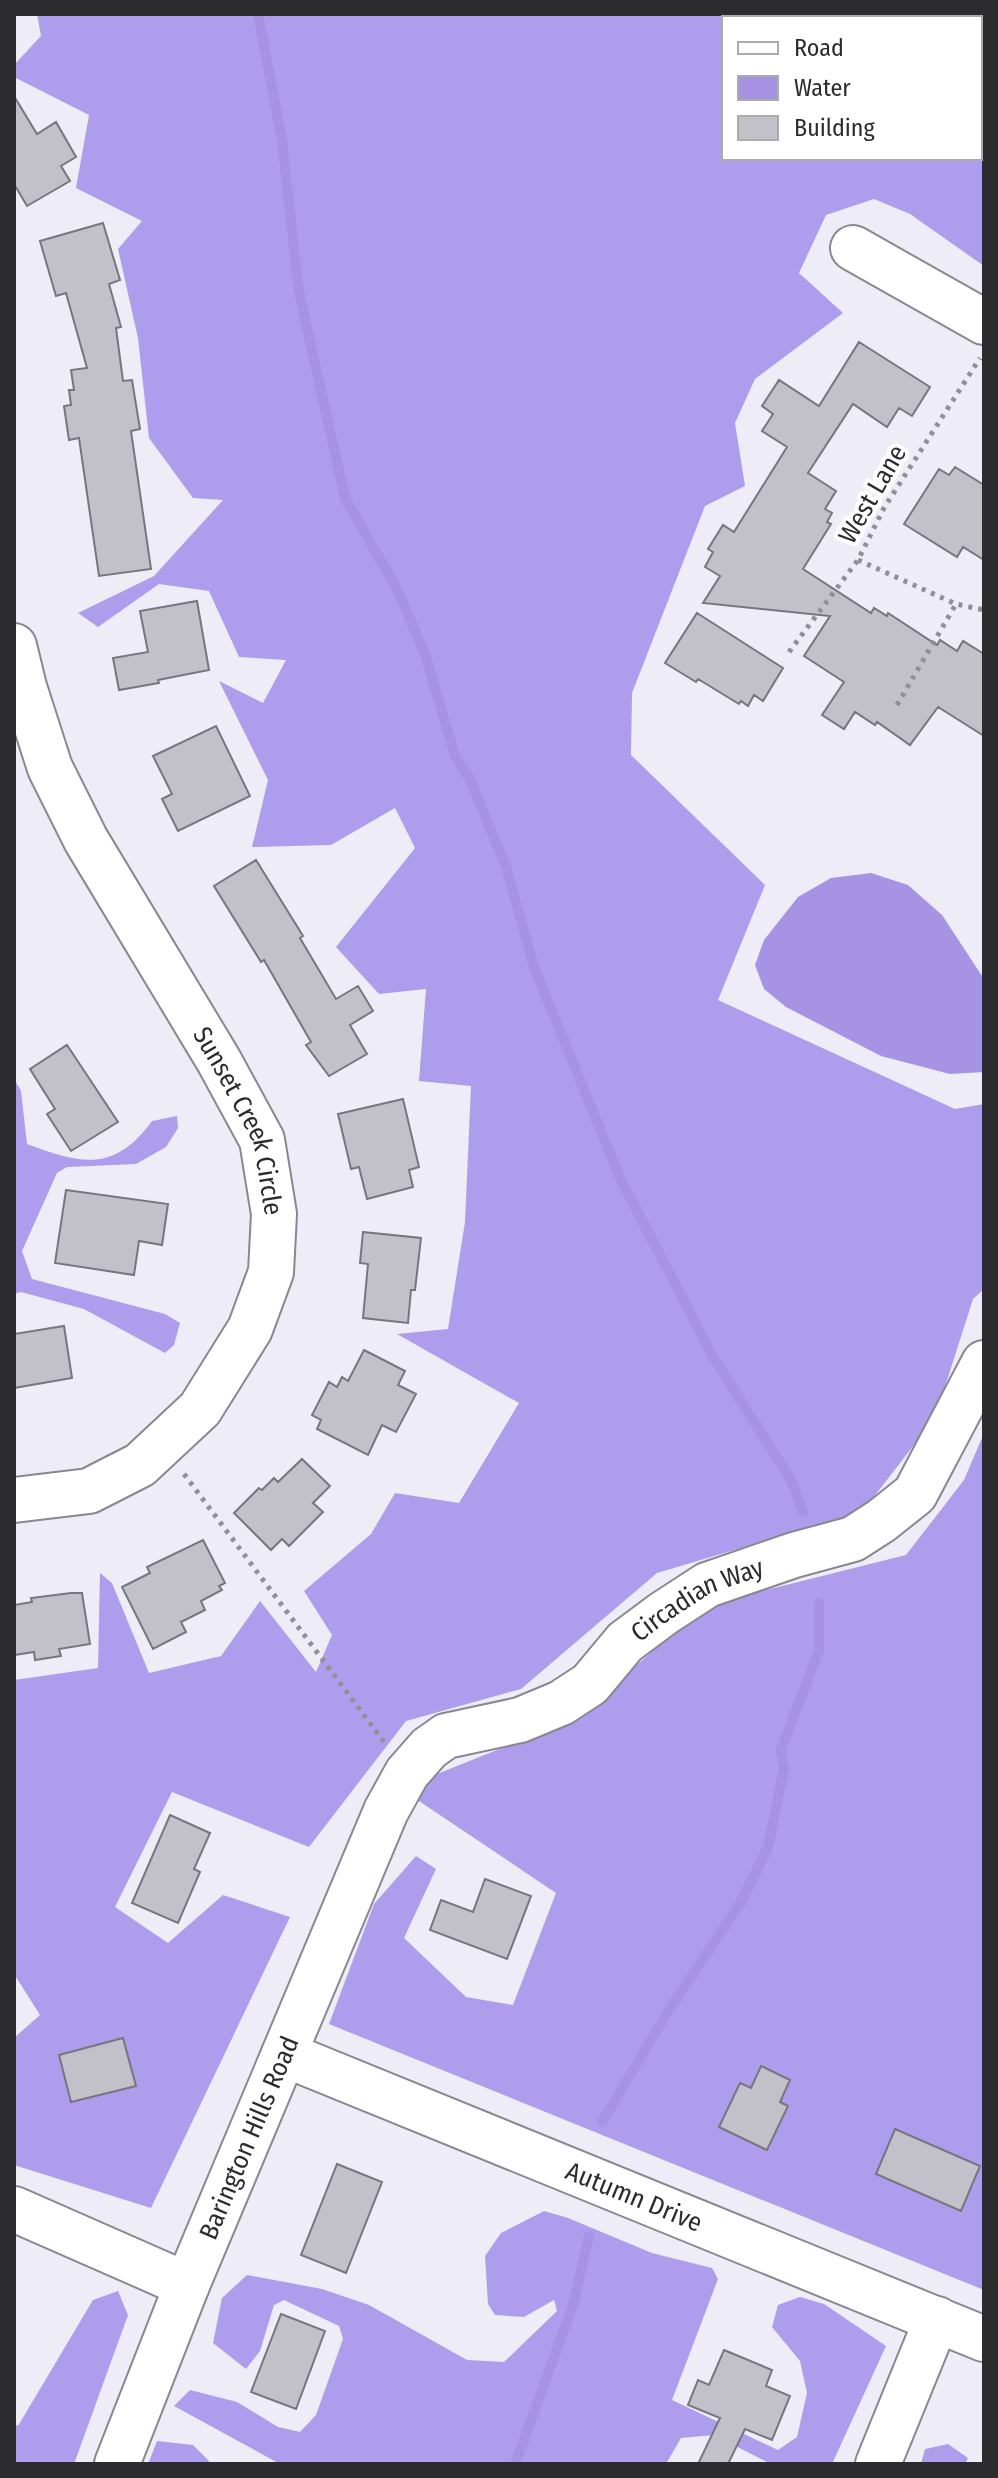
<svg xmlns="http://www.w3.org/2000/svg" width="998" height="2478" viewBox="0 0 998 2478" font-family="'Fira Sans Condensed',sans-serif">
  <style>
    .forest { fill: #ae9ced; fill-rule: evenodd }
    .water { fill: #a693e4 }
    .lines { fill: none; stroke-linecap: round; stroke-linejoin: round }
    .stream { stroke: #a693e4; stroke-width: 10 }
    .building { fill: #c2c1ca; stroke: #77757e; stroke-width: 2 }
    .minor-casing { stroke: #898790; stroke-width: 48 }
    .path { stroke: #908f96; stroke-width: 5; stroke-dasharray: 4 6; stroke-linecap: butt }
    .minor { stroke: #fff; stroke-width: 44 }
    .labels { text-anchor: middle; stroke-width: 8; stroke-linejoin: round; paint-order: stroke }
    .street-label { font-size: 26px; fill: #2c2c2f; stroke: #fff }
  </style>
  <rect width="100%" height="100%" fill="#eeedf7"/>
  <!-- forest -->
  <path class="forest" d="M37,14H984V266L910,214L874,199L826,215L799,273L843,313L755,379L735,423L745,486L705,506L632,693L631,755L765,885L718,1000L955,1109L984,1104V1289L973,1299L935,1418L862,1512L657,1573L521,1689L406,1721L309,1847L172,1792L115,1907L168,1943L223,1895L290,1917L151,2208L14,2165V2038L40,2015L14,1974V1680L98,1668L100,1573L112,1583L149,1673L221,1656L260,1601L316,1672L332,1635L304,1591L371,1534L395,1493L459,1503L519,1403L397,1334L448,1329L465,1222L471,1086L419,1081L426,989L379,994L336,947L415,848L395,808L331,845L252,847L268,780L219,681L263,703L286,660L239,657L209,591L159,584L98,627L78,613L154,576L223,500L193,498L149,438L138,338L118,249L142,221L76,188L89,115L14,77V65L41,36ZM724,18H980V158H724Z
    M14,1079L21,1091L27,1144C81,1164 114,1173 152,1121L177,1116L178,1128L166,1147L136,1164L67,1167L57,1173L22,1251L32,1279L165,1314L180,1323L174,1345L165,1353L84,1309L21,1292L14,1294Z
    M984,1433V2290L329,2024L374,1904L416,1856L436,1869L404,1938L466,1997L513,2005L556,1893L416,1799L422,1780L574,1719L706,1605L906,1555L964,1480Z
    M544,2211L568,2218L652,2253L712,2268L718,2279L672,2400L778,2450L797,2437L807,2393L800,2361L772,2327L778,2305L800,2297L824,2304L886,2346L832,2464H767V2462L714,2435L681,2438L666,2464H280L174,2406L190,2390L237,2402L278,2427L300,2432L316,2415L343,2339L339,2326L284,2300L274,2305L260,2351L246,2369L213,2343L222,2298L247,2275L322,2289L369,2305L467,2360L504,2362L557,2311L554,2300L524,2317L495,2315L488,2304L485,2256L501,2233Z
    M118,2291L128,2315L74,2464H14V2423L18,2426L93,2300Z
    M157,2441L193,2445L209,2461L208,2464H148Z
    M948,2444L968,2458L965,2464H921L925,2449Z"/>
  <!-- water -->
  <path class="water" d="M871,873L908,885L942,915L984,979V1072L950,1074L881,1056L786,1007L764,989L755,965L764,940L798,897L831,878Z"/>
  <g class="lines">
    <!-- stream -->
    <path class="stream" d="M258,14L282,140L299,292L345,498L397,589L425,654L455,756L470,779L506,867L534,967L620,1178L712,1355L791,1480L803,1512
      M602,2122L669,2010L741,1902L768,1847L784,1769L781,1750L819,1650V1603
      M515,2464L573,2305L589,2236"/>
  </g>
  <!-- building -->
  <path class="building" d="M14,96L37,134L56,122L76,157L61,166L70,181L27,206L14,184Z
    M103,223L120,280L109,284L121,327L116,328L123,381L132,380L140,429L131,431L151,569L99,576L79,438L69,440L64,406L71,405L69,390H74L71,370L87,368L66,293L56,296L40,241Z
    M859,342L930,387L912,416L899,408L887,427L853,404L808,473L836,491L825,509L832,513L827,522L831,524L803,569L871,613L874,608L887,616L888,613L937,645L940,640L957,651L963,641L984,654V736L938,707L910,745L877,722L875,725L855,712L844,729L822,715L844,682L804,656L830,616L703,603L720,576L705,567L713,552L708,549L723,525L734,532L787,447L762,431L773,414L762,406L779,380L819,406Z
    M955,467L984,485V560L963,547L957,557L904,524L939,469L949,475Z
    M197,601L209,670L158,680L159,683L119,690L113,658L148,652L140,611Z
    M697,613L783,668L763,701L754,695L748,706L741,701L739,704L698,679L696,682L665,663Z
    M216,726L250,796L178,831L162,799L172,794L153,756Z
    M256,860L303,936L300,938L336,999L358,986L373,1011L350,1025L367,1054L329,1076L306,1045L311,1042L264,960L261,962L214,886Z
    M67,1045L118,1122L71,1151L47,1114L55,1109L30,1069Z
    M403,1099L419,1167L409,1170L413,1187L367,1199L359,1167L351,1169L338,1114Z
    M66,1190L168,1204L162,1245L139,1241L134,1275L55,1263Z
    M363,1232L421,1238L415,1290H411L408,1323L363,1318L368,1264L360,1263Z
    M64,1326L72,1378L14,1388V1334Z
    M364,1350L405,1371L398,1385L416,1394L396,1432L382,1425L368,1455L317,1429L321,1420L312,1415L329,1382L337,1387L342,1377L348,1381Z
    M302,1459L330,1486L313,1503L323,1512L289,1546L282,1539L271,1550L234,1513L259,1488L262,1490L274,1478L278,1482Z
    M203,1540L225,1583L219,1586L222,1590L201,1601L205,1610L181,1622L186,1632L153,1649L122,1587L150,1573L147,1567Z
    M71,1593H82L90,1644L59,1649L61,1656L35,1660L34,1652L14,1655V1605L32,1602L31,1598Z
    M170,1815L210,1833L194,1869L200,1872L178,1923L132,1903Z
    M485,1879L531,1896L507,1959L430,1930L441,1900L473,1912Z
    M123,2038L136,2086L71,2102L59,2055Z
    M761,2066L790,2080L780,2102L788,2106L767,2150L719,2127L740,2083L751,2088Z
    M895,2129L980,2166L961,2211L876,2174Z
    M337,2164L382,2182L346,2273L301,2255Z
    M281,2314L325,2331L296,2409L251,2392Z
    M724,2350L772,2370L766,2386L790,2396L772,2440L745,2429L728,2464H698L720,2418L688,2405L698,2380L709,2385Z"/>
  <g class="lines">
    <defs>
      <g id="minor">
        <path d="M853,248L984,322"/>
        <path id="s1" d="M14,646L24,687L50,768L86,840L219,1061L262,1140L274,1214L271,1272L250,1329L200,1409L140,1465L89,1491L14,1500"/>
        <path id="s2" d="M284,2054L984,2339"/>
        <path d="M14,2209L187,2285"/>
        <path id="s3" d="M117,2464L187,2285L386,1811L407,1773L429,1748L446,1736L520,1720L561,1703L590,1684L625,1642L664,1613L707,1585L794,1555L853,1539L881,1521L915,1494L984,1363"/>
        <path d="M878,2464L937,2319"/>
      </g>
    </defs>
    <!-- minor casing -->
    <use href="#minor" class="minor-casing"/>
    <!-- path -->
    <path class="path" d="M858,560L956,604L984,610
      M789,652L858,560L884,508L980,358
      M897,705L956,604
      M184,1474L384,1742"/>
    <!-- minor -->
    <use href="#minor" class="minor"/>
  </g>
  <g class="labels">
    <!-- street labels -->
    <g class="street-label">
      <text transform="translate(872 494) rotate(-60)" y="9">West Lane</text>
      <text dy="9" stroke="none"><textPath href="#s1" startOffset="530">Sunset Creek Circle</textPath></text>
      <text dy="9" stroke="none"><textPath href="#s3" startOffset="1098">Circadian Way</textPath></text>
      <text dy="9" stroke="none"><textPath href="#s3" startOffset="352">Barington Hills Road</textPath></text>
      <text dy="9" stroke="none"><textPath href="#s2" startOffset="378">Autumn Drive</textPath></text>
    </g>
  </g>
  <!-- border -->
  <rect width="998" height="2478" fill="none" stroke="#2c2c2f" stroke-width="32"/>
  <!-- legend -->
  <rect x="722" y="16" width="260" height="144" fill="#ffffff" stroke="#ababac" stroke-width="2"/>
  <rect x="738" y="42" width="40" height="12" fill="#ffffff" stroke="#ababac" stroke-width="2"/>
  <text x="794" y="56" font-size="24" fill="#2c2c2f">Road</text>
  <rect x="738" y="76" width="40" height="24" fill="#a693e4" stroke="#ababac" stroke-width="2"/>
  <text x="794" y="96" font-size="24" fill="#2c2c2f">Water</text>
  <rect x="738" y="116" width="40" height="24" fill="#c2c1ca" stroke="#ababac" stroke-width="2"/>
  <text x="794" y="136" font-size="24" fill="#2c2c2f">Building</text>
</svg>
